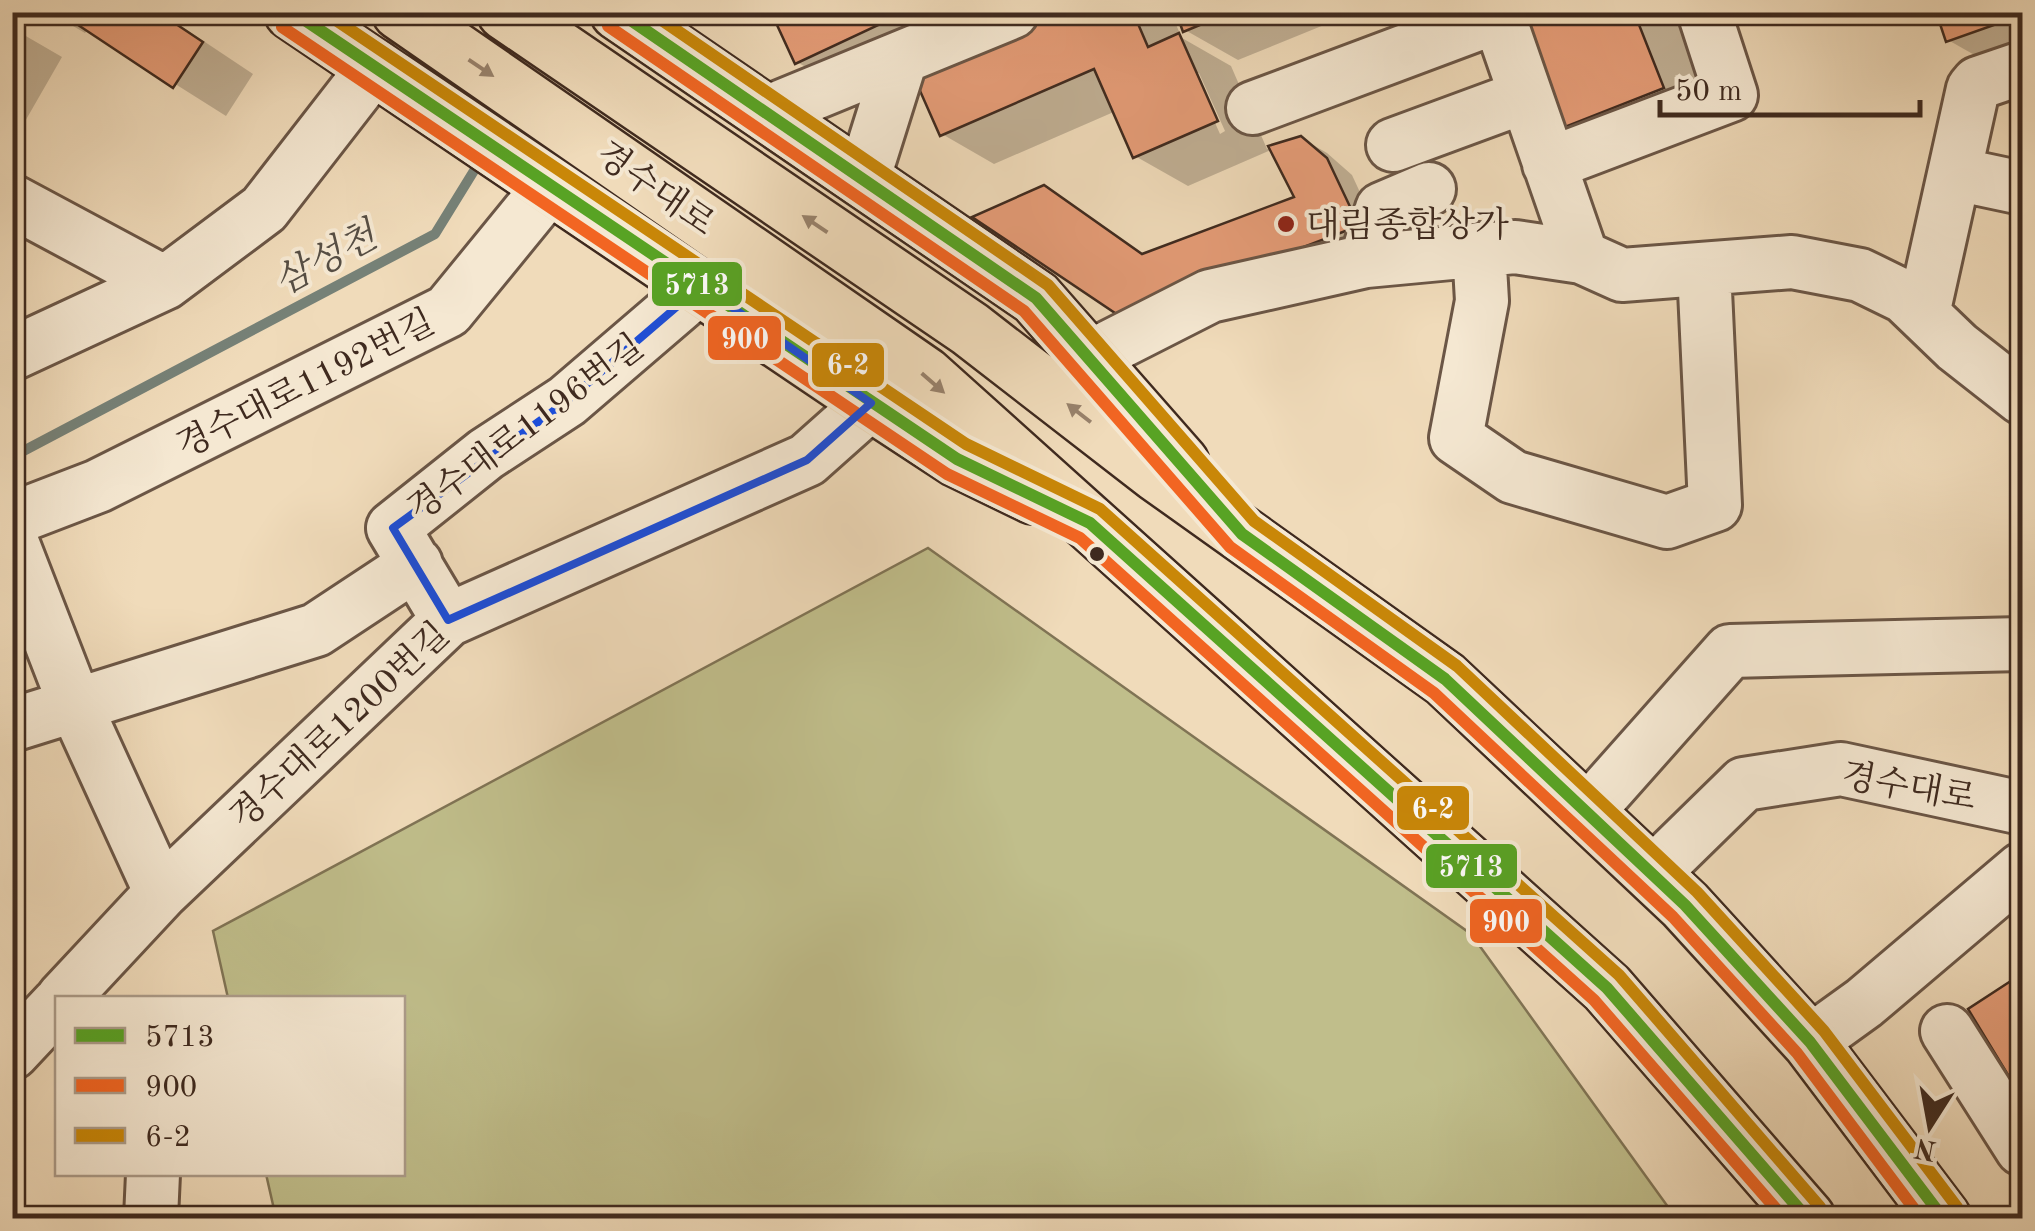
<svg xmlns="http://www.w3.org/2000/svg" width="2035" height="1231" viewBox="0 0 2035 1231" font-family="'Old Standard TT','Noto Serif KR',serif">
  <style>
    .green { fill: #c0be8b; stroke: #807455; stroke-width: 2.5 }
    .shadow { fill: #0003; fill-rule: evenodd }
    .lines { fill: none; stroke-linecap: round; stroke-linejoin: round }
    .stream { stroke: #768177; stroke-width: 10 }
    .building { fill: #e59c77; stroke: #3f2a1f; stroke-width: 2.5 }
    .minor-casing { stroke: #6b5646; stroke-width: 58 }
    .major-casing { stroke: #3f2a1f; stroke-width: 60 }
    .minor { stroke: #f5e8d2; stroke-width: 52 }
    .major { stroke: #f0dbba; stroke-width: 55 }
    .bus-1-casing { stroke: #f5e8d2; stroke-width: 20 }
    .bus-2-casing { stroke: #f5e8d2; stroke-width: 20 }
    .bus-3-casing { stroke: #f5e8d2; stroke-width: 20 }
    .bus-1 { stroke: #58a324; stroke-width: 12 }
    .bus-2 { stroke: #f26522; stroke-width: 12 }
    .bus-3 { stroke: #c98708; stroke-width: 12 }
    .oneway { fill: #98826c }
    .marked { fill: none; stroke: #1d4ed8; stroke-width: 8; stroke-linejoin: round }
    .poi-dot { fill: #8f2418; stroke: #f5e8d2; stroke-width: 4 }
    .bus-dot { fill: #3f2a1f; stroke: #f5e8d2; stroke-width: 4 }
    .labels { text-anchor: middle; stroke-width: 8; stroke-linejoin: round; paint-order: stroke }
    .street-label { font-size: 35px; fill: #3f2a1f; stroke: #f5e8d2 }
    .poi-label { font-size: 35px; fill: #3f2a1f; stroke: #f5e8d2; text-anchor: start }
    .water-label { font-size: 38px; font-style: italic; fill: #564e44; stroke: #f5e8d2 }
    .line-badge { stroke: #f5e8d2; stroke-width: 4 }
    .badge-label { font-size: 28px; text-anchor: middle; font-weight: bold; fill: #fff }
  </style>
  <rect width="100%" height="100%" fill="#f0dbba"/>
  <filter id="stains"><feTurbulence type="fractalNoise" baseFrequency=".002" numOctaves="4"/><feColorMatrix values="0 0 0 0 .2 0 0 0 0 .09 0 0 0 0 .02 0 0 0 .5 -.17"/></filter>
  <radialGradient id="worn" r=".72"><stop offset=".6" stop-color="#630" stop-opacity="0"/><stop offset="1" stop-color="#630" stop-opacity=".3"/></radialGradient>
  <!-- green -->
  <path class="green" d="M928,548L1471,934L1676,1218H276L266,1174H402V998H228L213,931Z"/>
  <!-- shadow -->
  <path class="shadow" d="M49,12H160L253,74L226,116L88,29L85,33Z
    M774,12H919L938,51L849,92L797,62Z
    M1063,12H1164L1173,18L1182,38L1231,66L1267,149L1301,138L1327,153L1352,175L1377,229L1148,330L1044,188L1145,256L1297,198L1273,149L1188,186L1135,156L1116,111L994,164L942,134ZM1193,73H1199L1225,131L1220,134Z
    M1178,12H1356L1238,60L1185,30Z
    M1522,12H1673L1715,118L1619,156L1567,125Z
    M1938,12H2022V63L2001,70L1948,40Z
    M12,28L62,57L12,144Z
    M2020,978L2022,979V1093L1972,1010Z"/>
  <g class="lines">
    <!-- stream -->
    <path class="stream" d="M560,31L572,12
      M12,457L435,234L480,161"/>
  </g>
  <!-- building -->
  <path class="building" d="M158,12L203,42L173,88L60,13Z
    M771,12H883L887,21L795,64Z
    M1057,12H1133L1148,47L1179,33L1218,121L1133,158L1094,69L940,136L913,75Z
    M1176,12H1231L1183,32Z
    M1519,12H1634L1664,88L1565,127Z
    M1936,12H2022V15L1946,42Z
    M1301,136L1327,158L1353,213L1348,230L1121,317L972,217L1044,185L1142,254L1294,197L1268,146Z
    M2020,975L2022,979V1098L1968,1009Z"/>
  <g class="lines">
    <defs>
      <path id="minor" d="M1497,12L1582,257
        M1253,108L1499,16
        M766,113L1012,12
        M1393,145L1526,96
        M1549,164L1731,95L1704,12
        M1956,174L2022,188
        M863,180L901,59
        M12,201L165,283
        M1479,249L1482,301L1456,438L1513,477L1667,522L1715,505L1704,269
        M1366,261L1382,209L1429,189
        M1923,314L1973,89L1978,83L2022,68
        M12,354L165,283L264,209L375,66
        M1090,357L1210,296L1366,261L1515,247L1582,257L1622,275L1792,262L1860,275L1905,297L1957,347L2022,398
        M12,519L98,486L448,311L551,185
        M12,542L76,707L161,893
        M448,620L393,528L486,454L567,401L701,286
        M12,725L316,630L416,564
        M1587,812L1730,651L2022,644
        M1652,874L1744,784L1841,769L2022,808
        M63,998L161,893L448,620L807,460L871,403
        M1947,1031L2022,1149
        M1810,1042L1864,1003L2022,869
        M12,1053L58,1004
        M151,1218L153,1174"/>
      <path id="major" d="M292,12L871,403L957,459L1033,496
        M400,12L925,375L1607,988L1807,1218
        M505,12L970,329L1156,473L1445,679L1685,905L1810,1042L1943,1218
        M618,12L1036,298L1181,463"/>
    </defs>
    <!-- minor casing -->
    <use href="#minor" class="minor-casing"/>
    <!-- major casing -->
    <use href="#major" class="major-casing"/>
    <!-- minor -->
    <use href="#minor" class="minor"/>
    <!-- major -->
    <use href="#major" class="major"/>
    <defs>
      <path id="bus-1" d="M293,12L957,459L1090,523L1607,988L1807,1218
        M619,12L1036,298L1242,534L1445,679L1685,905L1810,1042L1943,1218"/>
      <path id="bus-2" d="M608,26L1024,311L1230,547L1434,693L1673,917L1797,1053L1921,1218
        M282,27L947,474L1080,538L1594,1000L1784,1218"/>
      <path id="bus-3" d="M324,12L966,444L1100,509L1619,975L1820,1207
        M650,12L1048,285L1254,521L1457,666L1697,892L1824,1031L1957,1207"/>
    </defs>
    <!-- bus-1 casing -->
    <use href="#bus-1" class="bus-1-casing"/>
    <!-- bus-2 casing -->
    <use href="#bus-2" class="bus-2-casing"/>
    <!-- bus-3 casing -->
    <use href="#bus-3" class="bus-3-casing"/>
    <!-- bus-1 -->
    <use href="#bus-1" class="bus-1"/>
    <!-- bus-2 -->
    <use href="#bus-2" class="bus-2"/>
    <!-- bus-3 -->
    <use href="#bus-3" class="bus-3"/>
  </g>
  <!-- one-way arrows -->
  <defs><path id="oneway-solid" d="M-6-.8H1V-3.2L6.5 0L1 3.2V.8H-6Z" transform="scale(2.5)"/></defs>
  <g class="oneway">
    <use href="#oneway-solid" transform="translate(481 68) rotate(34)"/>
    <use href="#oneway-solid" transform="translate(815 224) rotate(-146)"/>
    <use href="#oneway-solid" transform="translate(933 383) rotate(41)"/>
    <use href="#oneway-solid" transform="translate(1079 413) rotate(-142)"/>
  </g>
  <!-- marked area -->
  <path class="marked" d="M701,286L871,403L807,460L448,620L393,528L567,401Z"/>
  <!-- markers -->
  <circle class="poi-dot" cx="1286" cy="224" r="10"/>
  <circle class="bus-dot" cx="1097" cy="554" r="9"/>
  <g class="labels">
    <!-- street labels -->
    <g class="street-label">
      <text transform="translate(656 188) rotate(35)" y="12">경수대로</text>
      <text transform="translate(305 383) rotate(-27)" y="12">경수대로1192번길</text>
      <text transform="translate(525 427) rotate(-37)" y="12">경수대로1196번길</text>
      <text transform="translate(339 725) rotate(-43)" y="12">경수대로1200번길</text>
      <text transform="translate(1909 786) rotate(10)" y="12">경수대로</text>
    </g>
    <!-- poi labels -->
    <g class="poi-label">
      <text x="1306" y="236">대림종합상가</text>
    </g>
    <!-- water labels -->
    <g class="water-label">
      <text transform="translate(325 258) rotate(-28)" y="13">삼성천</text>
    </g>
  </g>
  <g class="line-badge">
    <rect x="650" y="260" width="94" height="48" rx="10" fill="#58a324"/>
    <rect x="706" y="314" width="77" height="48" rx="10" fill="#f26522"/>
    <rect x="810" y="341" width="76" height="48" rx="10" fill="#c98708"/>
    <rect x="1395" y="784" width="76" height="48" rx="10" fill="#c98708"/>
    <rect x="1424" y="842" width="95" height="48" rx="10" fill="#58a324"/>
    <rect x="1468" y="897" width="76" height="48" rx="10" fill="#f26522"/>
  </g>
  <g class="badge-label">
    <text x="697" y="294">5713</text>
    <text x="745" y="348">900</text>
    <text x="848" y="374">6-2</text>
    <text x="1433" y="818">6-2</text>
    <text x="1471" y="876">5713</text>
    <text x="1506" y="931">900</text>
  </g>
  <!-- margin -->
  <rect width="2035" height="1231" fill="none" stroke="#f0dbba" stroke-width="50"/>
  <rect x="15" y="15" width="2005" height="1201" fill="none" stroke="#3f2a1f" stroke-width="5"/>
  <rect x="25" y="25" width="1985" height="1181" fill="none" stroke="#3f2a1f" stroke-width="2.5"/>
  <!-- legend -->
  <rect x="55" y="996" width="350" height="180" fill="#f5e8d2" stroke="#ac9c8a" stroke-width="2.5"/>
  <rect x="75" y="1028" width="50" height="15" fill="#58a324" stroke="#ac9c8a" stroke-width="2.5"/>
  <text x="145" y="1046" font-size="30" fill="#3f2a1f">5713</text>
  <rect x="75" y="1078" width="50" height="15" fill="#f26522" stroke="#ac9c8a" stroke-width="2.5"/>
  <text x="145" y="1096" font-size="30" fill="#3f2a1f">900</text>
  <rect x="75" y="1128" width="50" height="15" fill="#c98708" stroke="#ac9c8a" stroke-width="2.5"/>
  <text x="145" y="1146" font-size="30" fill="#3f2a1f">6-2</text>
  <!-- north arrow -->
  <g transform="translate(1930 1126) rotate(191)" stroke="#f5e8d2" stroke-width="8" paint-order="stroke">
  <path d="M0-8L18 38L0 25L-18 38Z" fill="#3f2a1f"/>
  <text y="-15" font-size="28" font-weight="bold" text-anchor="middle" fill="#3f2a1f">N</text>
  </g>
  <!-- scale -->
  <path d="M1660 100v15h260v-15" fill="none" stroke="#3f2a1f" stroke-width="5"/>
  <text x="1675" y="100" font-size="30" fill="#3f2a1f" stroke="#f5e8d2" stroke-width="8" paint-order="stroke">50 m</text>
  <rect width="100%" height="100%" filter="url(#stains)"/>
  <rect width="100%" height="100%" fill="url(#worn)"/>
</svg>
